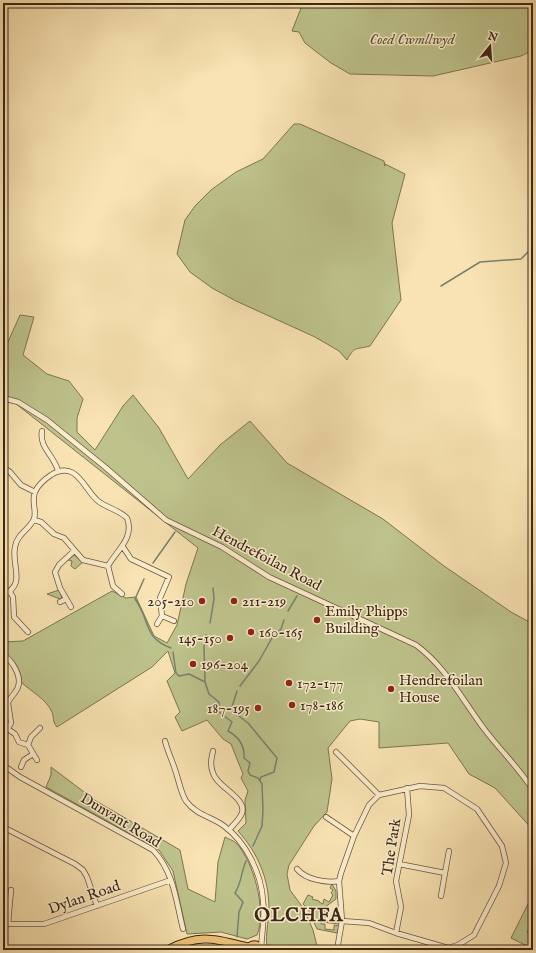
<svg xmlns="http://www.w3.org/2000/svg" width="536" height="953" viewBox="0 0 536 953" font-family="'IM FELL English',serif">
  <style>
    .green { fill: #bec38c; stroke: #7d7552 }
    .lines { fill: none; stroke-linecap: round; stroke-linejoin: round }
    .stream { stroke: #778270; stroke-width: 1.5 }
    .minor-casing { stroke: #6b563e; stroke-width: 6 }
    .primary-casing { stroke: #3c2717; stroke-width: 9 }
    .minor { stroke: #fbedcd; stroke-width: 4.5 }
    .primary { stroke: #ecc279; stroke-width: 7 }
    .poi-dot { fill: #8f2418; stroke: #fbedcd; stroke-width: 1.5 }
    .labels { text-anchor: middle; stroke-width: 3; stroke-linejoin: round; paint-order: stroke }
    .park-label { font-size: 15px; font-style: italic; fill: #5c4e34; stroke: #fbedcd }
    .street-label { font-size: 15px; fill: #3c2717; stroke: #fbedcd }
    .poi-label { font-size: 15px; fill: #3c2717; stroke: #fbedcd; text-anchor: start }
    .district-label { font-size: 19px; font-weight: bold; letter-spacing: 1px; fill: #3c2717; stroke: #fbedcd }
  </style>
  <rect width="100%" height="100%" fill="#f9e3b2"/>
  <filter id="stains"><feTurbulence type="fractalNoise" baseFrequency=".005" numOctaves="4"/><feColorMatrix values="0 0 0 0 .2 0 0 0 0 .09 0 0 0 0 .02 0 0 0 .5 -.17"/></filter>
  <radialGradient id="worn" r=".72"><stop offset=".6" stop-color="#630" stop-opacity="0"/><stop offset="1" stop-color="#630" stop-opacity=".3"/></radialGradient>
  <!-- green -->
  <path class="green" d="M303,3H533V50L521,56L433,76L350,74L331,63L305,43L299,32L292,31Z
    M294,124H300L384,161L385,166V164L405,174L392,223L401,300L370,346C354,350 355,346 347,360L339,351L315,337L236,301L212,288L190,272L177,254L185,220L195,206L211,190L236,172L263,159Z
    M20,315L34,317L23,355L47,374L69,381L83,399L77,418V432L95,450L123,406L133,395L159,428L188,479L220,445L250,421L287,463L383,519L444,566L511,612L533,624V777L531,779L533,783V830L495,788L469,774L448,743L379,748V722L360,719L350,721L328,748L332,779L327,812L314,826L289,865L287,874L290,890L304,909L313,930L318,950L268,949C264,943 269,919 269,909C269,879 258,853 238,831L246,823L245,800L248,791L241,778L243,774L231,744L223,739L207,720L182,731L175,717L180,712L167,681L175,673L168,651L152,667L57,727C52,721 54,717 52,712C47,700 31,691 22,683C20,670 15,659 3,653V642L23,641L112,591L126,598L136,597L154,636L167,643L177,625L186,584L198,548L15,403L3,402V353Z
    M74,555L83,562L75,569L71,566L72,561L68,560Z
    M59,590L62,597L60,599L47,594Z
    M51,767L96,801L180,850L188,889L215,902L218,862L225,837C228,839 233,840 236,843C254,861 267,912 257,935L247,939L221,932L187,934L173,871L159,850L46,787L51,775Z
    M332,884L336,891V899L325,907V912H320L319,915L326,916V921H334L335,916H339V924L321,922V924H325V929L334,930V925L339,926L337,933L317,929L308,909L303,904L308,895L313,897L312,899L319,901V902L323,904L324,899L329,902L333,895L331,893L333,890L330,888Z
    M533,887L532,901L533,907L530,910L533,914L530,913L528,917L533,919L532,932L528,930L527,932L531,935L529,941L533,943V949L511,938L530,900Z"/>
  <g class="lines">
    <!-- stream -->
    <path class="stream" d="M441,286L480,262L521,259L533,247
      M153,563L175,532
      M144,579L135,599C150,619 143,638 171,648
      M288,611L297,596
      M210,623L214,599L213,588
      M173,652L176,673L179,676L189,674L205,682L209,694L219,702V712L232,722L228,731C239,737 245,745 244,758L250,763L248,771L250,775L258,778L262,784L263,811L262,826L253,846
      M205,681L204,647L206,635
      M240,686L259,661L272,638L281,629L284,620
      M237,691L231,710L248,723L277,758L274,772L261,777L260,780
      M237,937L239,912L243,902L235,893C242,882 241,872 246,861
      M236,950L237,948"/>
    <defs>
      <path id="minor" d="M3,398L18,402L47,420L105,467L166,520L222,547L269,577L416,645C446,667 463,701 485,730C501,751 519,768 533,790
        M42,431C39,448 54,455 58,471
        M3,467L10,472L21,485L35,492
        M34,520L41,522L54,534L64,538L83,560L108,566
        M123,547L131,559L169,577L160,598L162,616
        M10,592L13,597L14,617L28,632
        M3,595C27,584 11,566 15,547C17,534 29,530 34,519C37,511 31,501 35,492C38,485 45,479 51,475C77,459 84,490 98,501C107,508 119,510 127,518C135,538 116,551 108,566L113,586L122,594
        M60,602L66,599
        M71,607L60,588L55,572L59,565L74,551
        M157,624L162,616L174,621
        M3,655C12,660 22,676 18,687C16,693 10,697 8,703L11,723L3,736
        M8,729L15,734L19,742L28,745L31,737L40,728
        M165,741C168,753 174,764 177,776C180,785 181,793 186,801C196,815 212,817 224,826C246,842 261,873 263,900C265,916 262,932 261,949
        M28,745L37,760
        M213,751C211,759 210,765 213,773C217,787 247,798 242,813C240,819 233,825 229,830
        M336,752L379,795
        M3,765L20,777L153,850C174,872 176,901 183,929
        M21,767L24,760L33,754
        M326,817L354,836
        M3,827L75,864L83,870L87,877L97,906
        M399,864L445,873L449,851
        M297,869C306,880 327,883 339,881
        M441,896L445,873
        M3,924H44L171,880
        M8,924L11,890
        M396,933L401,907L396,881L409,815L407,788
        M223,950L229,943
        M337,950L342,921L339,881L341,873L354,836L369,805L379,795L420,786L444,788L477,809L502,846L506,863L499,886L474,935L458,945L448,948L396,933L369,923L342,921"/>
      <path id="primary" d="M167,950C200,933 215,939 248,947
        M247,950C251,943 258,943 262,950"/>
    </defs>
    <!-- minor casing -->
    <use href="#minor" class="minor-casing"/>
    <!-- primary casing -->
    <use href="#primary" class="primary-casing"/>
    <!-- minor -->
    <use href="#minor" class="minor"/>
    <!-- primary -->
    <use href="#primary" class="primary"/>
  </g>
  <!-- markers -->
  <g class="poi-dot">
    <circle cx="202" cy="601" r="4"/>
    <circle cx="234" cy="601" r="4"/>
    <circle cx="317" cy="620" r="4"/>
    <circle cx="251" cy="632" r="4"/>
    <circle cx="230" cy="638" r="4"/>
    <circle cx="193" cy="664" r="4"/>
    <circle cx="289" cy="683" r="4"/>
    <circle cx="391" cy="689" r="4"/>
    <circle cx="292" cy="705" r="4"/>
    <circle cx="258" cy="708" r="4"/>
  </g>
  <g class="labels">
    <!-- park labels -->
    <g class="park-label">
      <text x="412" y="44">Coed Cwmllwyd</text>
    </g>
    <!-- street labels -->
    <g class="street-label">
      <text transform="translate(267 558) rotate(28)" y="5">Hendrefoilan Road</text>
      <text transform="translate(121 820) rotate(31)" y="5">Dunvant Road</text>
      <text transform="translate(391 847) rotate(-81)" y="5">The Park</text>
      <text transform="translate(84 897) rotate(-19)" y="5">Dylan Road</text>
    </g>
    <!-- poi labels -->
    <g class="poi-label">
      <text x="194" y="606" text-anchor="end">205-210</text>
      <text x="242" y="606">211-219</text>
      <text x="325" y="616">Emily Phipps<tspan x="325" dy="17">Building</tspan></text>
      <text x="259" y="637">160-165</text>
      <text x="222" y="643" text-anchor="end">145-150</text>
      <text x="201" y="669">196-204</text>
      <text x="399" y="685">Hendrefoilan<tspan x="399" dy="17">House</tspan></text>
      <text x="297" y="688">172-177</text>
      <text x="300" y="710">178-186</text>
      <text x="250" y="713" text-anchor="end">187-195</text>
    </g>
    <!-- district labels -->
    <g class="district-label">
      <text x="299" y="921">OLCHFA</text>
    </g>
  </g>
  <!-- margin -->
  <rect width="536" height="953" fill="none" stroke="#f9e3b2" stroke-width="16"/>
  <rect x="4" y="4" width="528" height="945" fill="none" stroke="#3c2717" stroke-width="2"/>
  <rect x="8" y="8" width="520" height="937" fill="none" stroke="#3c2717"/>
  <!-- north arrow -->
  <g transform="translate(490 46) rotate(17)" stroke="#fbedcd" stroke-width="3" paint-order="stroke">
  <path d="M0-3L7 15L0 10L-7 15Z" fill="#3c2717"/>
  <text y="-6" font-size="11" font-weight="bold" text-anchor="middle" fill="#3c2717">N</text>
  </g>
  <rect width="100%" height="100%" filter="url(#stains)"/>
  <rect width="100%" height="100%" fill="url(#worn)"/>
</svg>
